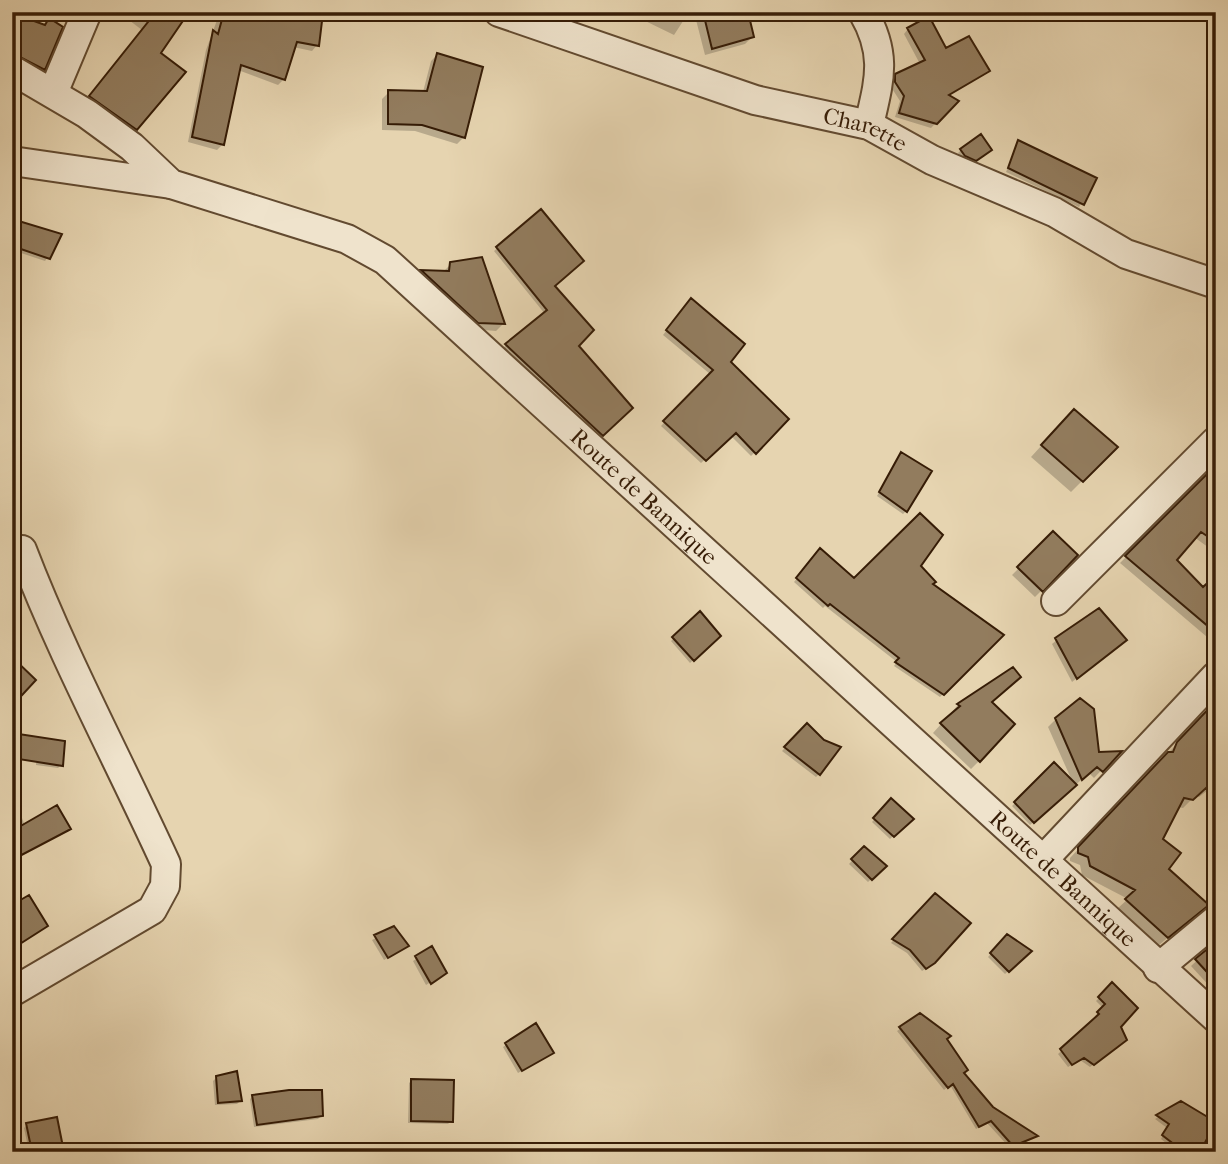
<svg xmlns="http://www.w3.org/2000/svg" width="1228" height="1164" viewBox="0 0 1228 1164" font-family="'IM FELL French Canon',serif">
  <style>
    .shadow { fill: #0003 }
    .building { fill: #927c5e; stroke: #361c06; stroke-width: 2 }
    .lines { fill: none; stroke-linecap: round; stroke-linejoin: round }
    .minor-casing { stroke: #624a30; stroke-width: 32 }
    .minor { stroke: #efe3cc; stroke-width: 28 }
    .labels { text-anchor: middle; stroke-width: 5; stroke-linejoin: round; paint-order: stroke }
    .street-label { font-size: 23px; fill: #361c06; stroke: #efe3cc }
  </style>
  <rect width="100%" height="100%" fill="#e6d4b0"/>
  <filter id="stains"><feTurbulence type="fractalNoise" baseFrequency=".00286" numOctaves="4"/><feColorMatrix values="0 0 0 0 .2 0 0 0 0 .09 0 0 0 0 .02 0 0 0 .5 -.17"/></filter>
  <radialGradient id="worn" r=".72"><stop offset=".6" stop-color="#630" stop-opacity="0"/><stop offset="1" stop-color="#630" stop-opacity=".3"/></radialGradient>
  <!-- shadow -->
  <path class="shadow" d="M123,12H186L159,53L136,129L127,138L82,106L142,30L121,14Z
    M220,12H295L293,17L317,45L312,51L293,47L284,79L278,85L238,70L223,144L217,150L188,142L206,50Z
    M634,12H689L674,35L633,15Z
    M694,12H746L752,37L745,44L705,55Z
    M49,20L43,69L36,76L21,67Z
    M908,29L987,71L948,96L956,102L931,128L895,117L900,101L891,87V80L920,64L904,34Z
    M437,55L464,137L457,144L415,131L382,130V99L389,92H423L431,61Z
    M1019,143L1095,178L1079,207L1006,172Z
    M961,150L987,153L972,163L962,159L958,153Z
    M541,211L553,286L576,346L631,407L598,438L503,348L545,314L494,251Z
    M12,221L48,257L45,261L12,250Z
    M451,264L503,324L496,331L471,329L415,278L421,272H443Z
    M687,304L729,362L787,420L751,456L731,436L701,463L661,426L710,374L663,335Z
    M1063,422L1116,447L1071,492L1031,457Z
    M901,454L906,511L903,514L877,496Z
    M1216,467V553L1194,537L1175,560L1203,590L1216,577V637H1207L1120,563Z
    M1053,534L1076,556L1035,597L1012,575Z
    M820,551L854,580L919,566L931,585L1001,635L940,697L894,666L897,662L825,606L823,608L794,582Z
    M700,614L719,635L690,663L671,641Z
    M1057,640L1120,644L1072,682L1052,644Z
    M1013,669L990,703L979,761L971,769L933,733L958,705Z
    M1216,702V784L1199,797L1196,795L1183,808L1178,807L1161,839L1166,869L1207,905L1159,945L1118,908L1128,899L1082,875L1080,865L1070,861V858Z
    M1056,719L1097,754L1118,753L1094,778L1089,773L1030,825L1012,806L1054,765L1073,783L1048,727Z
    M807,725L819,774L816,777L782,751Z
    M38,742L61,765L58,768L36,765Z
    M891,801L911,819L890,839L872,822Z
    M22,818L25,826L12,860V822Z
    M864,848L885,866L868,882L849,864Z
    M936,895L930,966L922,971L907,953L891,943Z
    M393,929L403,949L384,960L372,940Z
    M1008,936L1029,951L1005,974L988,957Z
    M1216,943V985L1212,989L1191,966Z
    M432,949L445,973L426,985L413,961Z
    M1112,985L1121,1043L1090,1067L1080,1060L1068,1067L1058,1054L1097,1018L1095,1016L1103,1008L1096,1001Z
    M920,1015L944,1039L963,1073L992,1108L1035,1136L1033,1139L1010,1148L987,1123L976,1129L950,1085L944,1090L897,1031Z
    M535,1025L548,1056L518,1073L503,1047Z
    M216,1078L240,1101L237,1104L215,1105L213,1081Z
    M412,1080L451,1121L448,1124L408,1123L409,1083Z
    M253,1096L322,1115L318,1119L254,1127L250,1099Z
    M1181,1103L1204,1138L1183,1152H1177L1161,1139L1167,1128L1155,1119Z
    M27,1125L62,1152H29L24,1128Z
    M1114,1143L1119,1152H1099Z"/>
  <!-- building -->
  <path class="building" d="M156,12H189L161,53L186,72L137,130L89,96Z
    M224,12H297L295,16L322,21L319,46L297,42L285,80L241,65L224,145L192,137L213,30L218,34Z
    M703,12H748L754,37L712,49Z
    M12,13L45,25L49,18L63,27L45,70L12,53Z
    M929,16L946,48L969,36L990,71L949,95L959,101L937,124L899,113L904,96L895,82V74L925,60L907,28Z
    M437,53L483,67L465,138L422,125L388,124V90L427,91Z
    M981,134L992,150L976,161L965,156L960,149Z
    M1018,140L1097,178L1084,205L1008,168Z
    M541,209L584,261L555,286L594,330L579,346L633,408L603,436L505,344L547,310L496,247Z
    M12,219L62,234L50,259L12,246Z
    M482,257L505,324L478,323L421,270L449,271L450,262Z
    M691,298L745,344L731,362L789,419L756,454L736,433L706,461L663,421L713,370L666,330Z
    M1074,409L1118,447L1083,482L1041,445Z
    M901,452L932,471L907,512L879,492Z
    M1216,465V542L1201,532L1177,560L1203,587L1216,575V633L1125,556Z
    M920,513L943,535L921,566L936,582L933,584L1004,635L944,695L895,662L899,658L830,604L828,606L796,578L820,548L854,578Z
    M1053,531L1078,555L1043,592L1017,567Z
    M1099,608L1127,640L1077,679L1055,638Z
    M700,611L721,636L694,661L672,637Z
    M12,657L36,680L12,706Z
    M1013,667L1021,677L992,702L1015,724L980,762L940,723L960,706L957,704Z
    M1080,698L1094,709L1099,752L1122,751L1103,772L1097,767L1082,780L1055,718Z
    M1216,701V796L1206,788L1193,800L1184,798L1163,839L1181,853L1169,869L1209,905L1168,938L1125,899L1135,890L1090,866L1088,857L1078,853V847L1168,752H1173L1177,742Z
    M807,723L824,740L841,747L820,775L784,747Z
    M12,733L65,741L63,766L12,758Z
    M1054,762L1077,785L1034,823L1014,802Z
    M891,798L914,819L894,837L873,818Z
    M57,805L71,829L12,860V831Z
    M864,846L887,866L872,880L851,859Z
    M935,893L971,923L935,963L926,969L910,950L892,939Z
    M29,895L48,926L12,949V905Z
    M394,926L409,946L388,958L374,935Z
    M1007,934L1032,951L1009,972L990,953Z
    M1216,942V982L1195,959Z
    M432,946L447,973L431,984L415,956Z
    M1112,982L1138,1008L1121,1027L1127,1040L1094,1065L1084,1058L1072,1065L1060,1049L1099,1014L1097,1012L1105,1004L1098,997Z
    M920,1013L951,1036L947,1039L968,1070L964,1073L993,1107L1038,1136L1013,1146L991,1121L979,1127L953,1084L948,1088L899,1027Z
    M536,1023L554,1053L522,1071L505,1043Z
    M237,1071L242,1101L218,1103L216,1076Z
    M411,1079L454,1080L453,1122L411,1121Z
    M289,1090H322L323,1116L257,1125L252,1095Z
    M1181,1101L1216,1122L1200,1152H1184L1162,1135L1169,1124L1156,1115Z
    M57,1117L64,1152H32L26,1123Z"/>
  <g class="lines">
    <defs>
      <g id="minor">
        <path id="s1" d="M499,12L755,100L869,125L932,160L1054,212L1126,254L1216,284"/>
        <path d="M863,12C888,55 879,81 869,125"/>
        <path id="s2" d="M12,70L87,114L132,147L171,184L347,239L385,260L1216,1018"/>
        <path d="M53,93L87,12"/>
        <path d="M12,161L171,184"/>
        <path d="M1056,601L1216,441"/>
        <path d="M1043,860L1216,676"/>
        <path d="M1158,968L1216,920"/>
        <path d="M12,992L152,910L165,886L166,864C118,759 63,657 22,550"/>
      </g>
    </defs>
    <!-- minor casing -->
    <use href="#minor" class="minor-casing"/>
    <!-- minor -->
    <use href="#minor" class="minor"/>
  </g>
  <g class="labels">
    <!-- street labels -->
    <g class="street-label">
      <text dy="8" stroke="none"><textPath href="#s1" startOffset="385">Charette</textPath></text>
      <text dy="8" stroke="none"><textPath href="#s2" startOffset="775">Route de Bannique</textPath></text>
      <text dy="8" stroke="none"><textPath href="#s2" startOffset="1342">Route de Bannique</textPath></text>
    </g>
  </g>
  <!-- margin -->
  <rect width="1228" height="1164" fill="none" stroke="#e6d4b0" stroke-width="42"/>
  <rect x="14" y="14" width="1200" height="1136" fill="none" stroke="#361c06" stroke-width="3.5"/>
  <rect x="21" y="21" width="1186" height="1122" fill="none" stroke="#361c06" stroke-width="2"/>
  <rect width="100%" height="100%" filter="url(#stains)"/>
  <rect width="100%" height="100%" fill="url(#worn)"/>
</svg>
